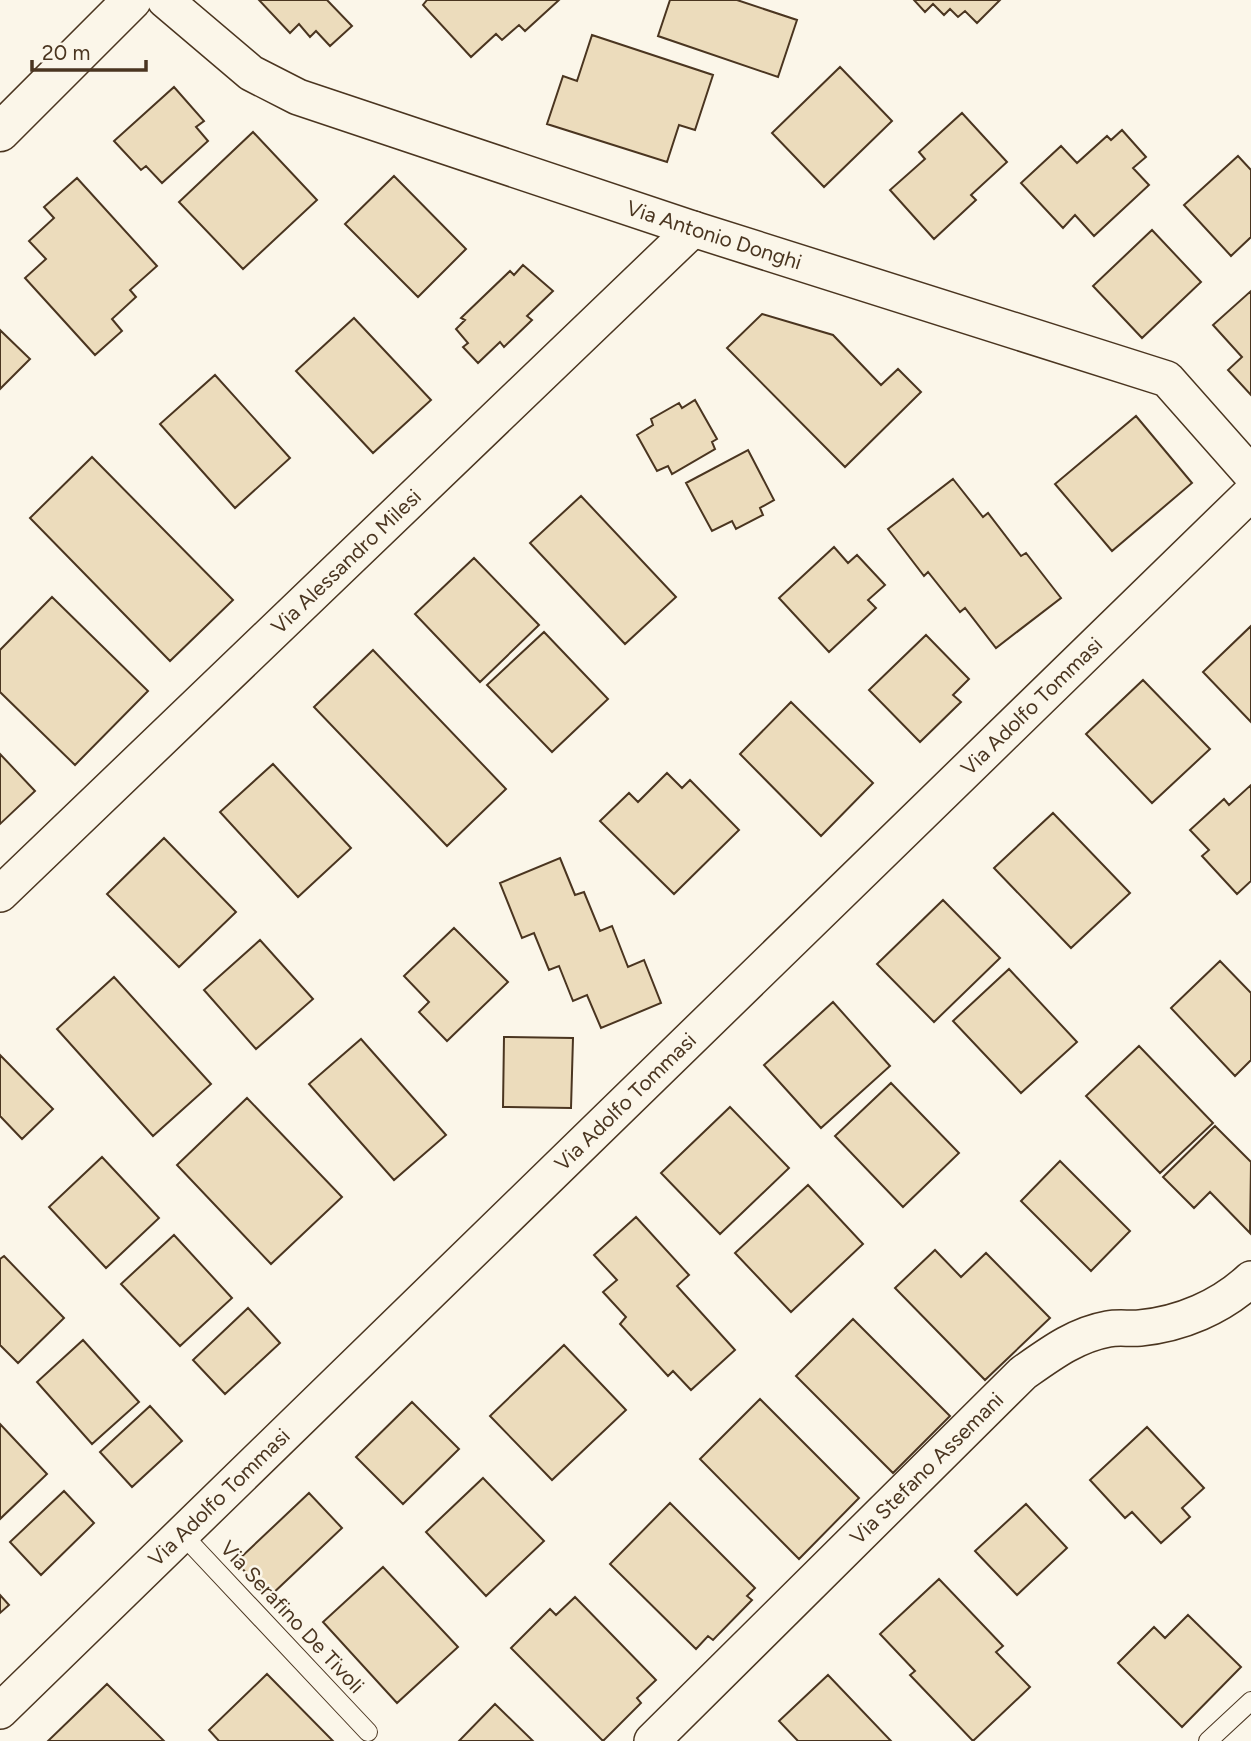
<svg xmlns="http://www.w3.org/2000/svg" width="1251" height="1741" viewBox="0 0 1251 1741" font-family="Figtree,sans-serif">
  <style>
    .building { fill: #ecdcbc; stroke: #4a3520; stroke-width: 2 }
    .lines { fill: none; stroke-linecap: round; stroke-linejoin: round }
    .service-casing { stroke: #4a3520; stroke-width: 20 }
    .minor-casing { stroke: #4a3520; stroke-width: 38 }
    .tertiary-casing { stroke: #4a3520; stroke-width: 41 }
    .service { stroke: #fbf6e9; stroke-width: 18 }
    .minor { stroke: #fbf6e9; stroke-width: 35 }
    .tertiary { stroke: #fbf6e9; stroke-width: 38 }
    .labels { text-anchor: middle; stroke-width: 5; stroke-linejoin: round; paint-order: stroke }
    .street-label { font-size: 21px; fill: #4a3520; stroke: #fbf6e9 }
  </style>
  <rect width="100%" height="100%" fill="#fbf6e9"/>
  <!-- building -->
  <path class="building" d="M259,0H327L352,26L330,46L316,31L310,37L299,24L290,33Z
    M427,0H559L525,31L519,25L502,40L496,34L471,57L423,5Z
    M670,0H737L797,20L778,77L658,36Z
    M914,0H1000L977,23L965,11L958,17L950,9L944,15L933,4L925,12Z
    M592,35L713,75L695,130L679,125L667,162L547,124L563,76L577,81Z
    M840,67L892,121L824,187L772,133Z
    M174,87L204,121L196,127L208,141L162,183L146,166L141,170L114,141Z
    M962,113L1007,162L971,195L976,200L934,239L890,190L925,159L919,152Z
    M1122,130L1146,157L1133,168L1149,185L1094,236L1075,215L1063,228L1021,183L1061,146L1077,163L1107,136L1111,140Z
    M253,132L317,200L243,269L179,202Z
    M1238,156L1251,170V237L1231,256L1184,205Z
    M394,176L466,249L418,297L345,224Z
    M77,178L157,266L130,290L136,297L112,319L122,331L95,355L25,278L46,259L29,241L54,218L44,207Z
    M1152,230L1201,282L1142,338L1093,286Z
    M523,265L553,291L527,316L532,320L504,347L500,342L478,363L463,347L468,343L456,329L465,320L461,318L510,271L514,275Z
    M1251,291V395L1228,370L1242,357L1213,325Z
    M762,314L833,335L881,385L898,369L921,392L845,467L727,348Z
    M354,318L431,400L373,453L296,371Z
    M0,330L30,359L0,389Z
    M215,375L290,458L235,508L160,424Z
    M695,400L717,439L712,442L715,449L672,474L668,466L657,471L637,435L653,425L651,419L679,403L682,408Z
    M1136,416L1192,483L1112,551L1055,484Z
    M748,450L774,500L760,508L763,515L736,529L732,521L712,531L686,483Z
    M92,457L233,600L170,661L30,518Z
    M953,479L983,517L988,513L1021,556L1026,553L1061,598L996,648L965,608L960,612L928,572L924,576L888,529Z
    M581,496L676,597L625,644L530,543Z
    M834,547L848,563L857,555L885,585L868,600L876,608L829,652L779,598Z
    M474,558L539,625L480,682L415,614Z
    M52,597L148,691L75,765L0,692V650Z
    M1251,626V722L1203,672Z
    M544,632L608,699L552,752L487,685Z
    M926,635L969,679L953,695L961,702L920,742L869,690Z
    M373,650L506,789L447,846L314,707Z
    M1143,680L1210,749L1152,803L1086,734Z
    M791,702L873,783L821,836L740,754Z
    M0,754L35,791L0,824Z
    M273,764L351,848L298,897L220,812Z
    M667,773L682,788L690,780L739,830L674,894L600,821L629,793L638,802Z
    M1251,785V881L1237,894L1202,856L1209,850L1190,830L1224,799L1229,805Z
    M1053,813L1130,893L1071,948L994,868Z
    M164,838L236,912L179,967L107,894Z
    M560,858L575,895L584,892L600,931L612,926L628,967L644,960L661,1003L601,1028L587,995L573,1001L559,966L549,970L534,933L522,938L500,883Z
    M943,900L1000,958L934,1022L877,964Z
    M454,928L508,982L447,1041L419,1012L429,1002L404,976Z
    M260,940L313,999L256,1049L204,990Z
    M1220,961L1251,993V1060L1235,1076L1171,1008Z
    M1009,969L1077,1042L1021,1093L953,1021Z
    M114,977L211,1084L153,1136L57,1029Z
    M833,1002L890,1066L821,1128L764,1065Z
    M504,1037L573,1038L571,1108L503,1107Z
    M361,1039L446,1135L394,1180L309,1084Z
    M1139,1046L1213,1123L1160,1173L1086,1096Z
    M0,1055L53,1109L22,1139L0,1116Z
    M891,1083L959,1153L903,1207L835,1136Z
    M247,1098L342,1197L271,1264L177,1165Z
    M730,1107L789,1168L720,1234L661,1173Z
    M1215,1126L1251,1162L1250,1233L1210,1192L1194,1208L1163,1177Z
    M102,1157L159,1218L106,1268L49,1207Z
    M1060,1161L1130,1231L1091,1271L1021,1201Z
    M808,1185L863,1244L791,1312L735,1253Z
    M636,1217L689,1275L677,1286L735,1350L691,1390L673,1371L668,1376L620,1324L626,1317L603,1292L617,1280L594,1255Z
    M174,1235L232,1298L180,1346L121,1284Z
    M935,1250L961,1277L986,1253L1050,1318L985,1380L895,1288Z
    M4,1256L64,1318L18,1363L0,1345V1259Z
    M248,1308L280,1343L225,1394L193,1360Z
    M853,1319L950,1416L893,1473L796,1376Z
    M83,1340L139,1402L92,1444L37,1382Z
    M564,1345L626,1410L552,1480L490,1416Z
    M760,1399L859,1498L799,1559L700,1459Z
    M412,1402L459,1449L403,1504L356,1457Z
    M150,1406L182,1441L132,1487L100,1452Z
    M0,1424L47,1474L0,1519Z
    M1147,1427L1204,1488L1182,1508L1190,1517L1161,1543L1132,1512L1125,1518L1090,1480Z
    M483,1478L544,1541L486,1596L426,1532Z
    M64,1491L94,1523L41,1575L10,1542Z
    M309,1493L342,1528L269,1597L236,1562Z
    M670,1503L755,1588L747,1596L752,1600L713,1640L708,1636L696,1649L610,1564Z
    M1026,1504L1067,1548L1017,1595L975,1551Z
    M383,1567L458,1647L397,1703L323,1622Z
    M939,1579L1003,1646L996,1652L1030,1687L973,1741L910,1675L915,1671L880,1634Z
    M0,1595L9,1605L0,1613Z
    M575,1597L656,1680L637,1698L641,1703L603,1741L511,1648L550,1609L556,1615Z
    M1188,1615L1241,1667L1182,1727L1118,1663L1154,1627L1165,1638Z
    M267,1674L333,1741H219L209,1730Z
    M828,1675L891,1741H798L779,1721Z
    M107,1684L164,1741H48Z
    M495,1704L533,1741H459Z"/>
  <g class="lines">
    <defs>
      <path id="service" d="M182,1534L368,1732
        M1208,1741L1251,1701"/>
      <g id="minor">
        <path id="s1" d="M165,0L251,73L298,97L693,229L1167,379L1251,474"/>
        <path id="s2" d="M0,894L693,229"/>
        <path id="s3" d="M0,1711L1251,493"/>
        <path id="s4" d="M652,1741L1023,1373C1050,1354 1075,1335 1108,1329C1118,1327 1130,1329 1140,1328C1181,1324 1221,1307 1251,1279"/>
      </g>
      <path id="tertiary" d="M0,132L132,0"/>
    </defs>
    <!-- service casing -->
    <use href="#service" class="service-casing"/>
    <!-- minor casing -->
    <use href="#minor" class="minor-casing"/>
    <!-- tertiary casing -->
    <use href="#tertiary" class="tertiary-casing"/>
    <!-- service -->
    <use href="#service" class="service"/>
    <!-- minor -->
    <use href="#minor" class="minor"/>
    <!-- tertiary -->
    <use href="#tertiary" class="tertiary"/>
  </g>
  <g class="labels">
    <!-- street labels -->
    <g class="street-label">
      <text dy="7" stroke="none"><textPath href="#s1" startOffset="604">Via Antonio Donghi</textPath></text>
      <text dy="7" stroke="none"><textPath href="#s2" startOffset="480">Via Alessandro Milesi</textPath></text>
      <text dy="7" stroke="none"><textPath href="#s3" startOffset="1440">Via Adolfo Tommasi</textPath></text>
      <text dy="7" stroke="none"><textPath href="#s3" startOffset="873">Via Adolfo Tommasi</textPath></text>
      <text dy="7" stroke="none"><textPath href="#s4" startOffset="387">Via Stefano Assemani</textPath></text>
      <text dy="7" stroke="none"><textPath href="#s3" startOffset="306">Via Adolfo Tommasi</textPath></text>
      <text transform="translate(292 1617) rotate(47)" y="7">Via Serafino De Tivoli</text>
    </g>
  </g>
  <!-- scale -->
  <path d="M32 60v10h114v-10" fill="none" stroke="#4a3520" stroke-width="3.5"/>
  <text x="42" y="60" font-size="21" fill="#4a3520" stroke="#fbf6e9" stroke-width="5" paint-order="stroke">20 m</text>
</svg>
